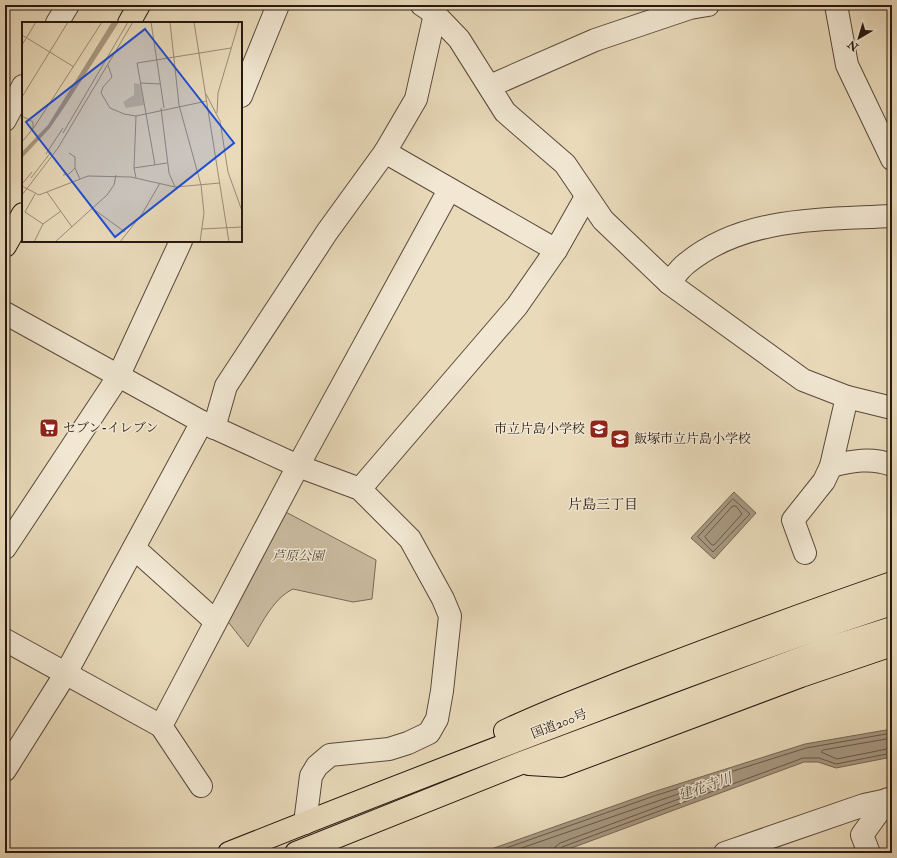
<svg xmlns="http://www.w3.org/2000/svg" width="897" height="858" viewBox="0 0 897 858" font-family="'IM FELL Double Pica','Noto Serif JP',serif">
  <rect width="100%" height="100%" fill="#e9daba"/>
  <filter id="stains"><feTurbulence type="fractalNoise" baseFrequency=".005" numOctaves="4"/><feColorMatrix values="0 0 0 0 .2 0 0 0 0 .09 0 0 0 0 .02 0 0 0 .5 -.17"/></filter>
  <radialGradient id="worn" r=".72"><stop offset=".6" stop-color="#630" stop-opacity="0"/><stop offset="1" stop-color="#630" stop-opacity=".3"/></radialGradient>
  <path fill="#c8b99d" stroke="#786857" d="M 282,510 L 376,560 L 372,599 L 353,602 L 293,589 C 272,599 260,627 248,647 L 225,618 Z"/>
  <g fill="#a79881" stroke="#746554">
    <path d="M 734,492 L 756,513 L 714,559 L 691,538 Z"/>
    <path d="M 892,729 L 892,757 L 836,768 L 818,762 L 804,762 L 558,853 L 480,853 L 653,792 L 805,744 Z"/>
  </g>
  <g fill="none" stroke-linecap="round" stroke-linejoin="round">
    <g stroke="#675849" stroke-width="1">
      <path d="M 733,499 L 750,514 L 713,552 L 698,537 Z"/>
      <path d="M 733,506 L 736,506 L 742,514 L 714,545 L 712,545 L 705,537 Z"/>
      <path d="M 892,738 L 823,750 L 821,752 L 837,759 L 892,748"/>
      <path d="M 492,853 L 654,796 L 806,748 L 892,733"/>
      <path d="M 507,853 L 713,782 L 716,784 L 714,786 L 560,843 L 555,847 L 554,853"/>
      <path d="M 559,853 L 562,847 L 803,758 L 819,758 L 836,764 L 892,753"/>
    </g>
    <g stroke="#58483b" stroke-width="24">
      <g id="minor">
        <path d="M 422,5 L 435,14 L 459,39 L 505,112 L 565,164 L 603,220 L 669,283 L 803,380 L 847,397 L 892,408"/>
        <path d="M 836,5 L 847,65 L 892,159"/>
        <path d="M 57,23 L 68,5"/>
        <path d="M 490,86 L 595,40 L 690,8 L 708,5"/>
        <path d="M 241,96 L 278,5"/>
        <path d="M 5,120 L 23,86"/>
        <path d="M 385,152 L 556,250 L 586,197"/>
        <path d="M 669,283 C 674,277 680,268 687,263 C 745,216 822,220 892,216"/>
        <path d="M 5,313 L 202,422 L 298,466 L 360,489 L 410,539 L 443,599 L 450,616 L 442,691 L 437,719 L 429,733 L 408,743 L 389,749 L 330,755 L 317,766 L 311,776 L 305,823"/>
        <path d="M 214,428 L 226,386 L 327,232 L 385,152 L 416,99 L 435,14"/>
        <path d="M 831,466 C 852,461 871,457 892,465"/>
        <path d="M 360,489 L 517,306 L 556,250"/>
        <path d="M 5,548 L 118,377 L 181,241"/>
        <path d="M 134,548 L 215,621"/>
        <path d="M 805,553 L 793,520 L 824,481 L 831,466 L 847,397"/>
        <path d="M 5,640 L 161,726 L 298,466 L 449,190"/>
        <path d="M 161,726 L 201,786"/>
        <path d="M 5,770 L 66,673 L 202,422"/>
        <path d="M 725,853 L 864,805 L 892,799"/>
        <path d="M 869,853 L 862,835 L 888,799"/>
      </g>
    </g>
    <g stroke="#271811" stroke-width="24">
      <g id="highway">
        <path d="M 129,23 L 139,5"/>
        <path d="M 5,246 L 23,214"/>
        <path d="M 505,731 C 547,711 590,695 633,678 C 719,645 805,613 892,583"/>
        <path d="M 529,764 L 561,766 L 801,676 L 892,645"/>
        <path d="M 229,853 C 347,806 465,760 584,715 C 686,676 788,638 892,604"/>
        <path d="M 296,853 L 521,763 L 825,649 L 892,628"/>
      </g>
    </g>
    <use href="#minor" stroke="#f1e7d2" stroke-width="22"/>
    <use href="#highway" stroke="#e9daba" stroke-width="22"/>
  </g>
  <defs>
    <g id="supermarket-square" transform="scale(1)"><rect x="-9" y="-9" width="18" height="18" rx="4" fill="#8f2418" stroke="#f1e7d2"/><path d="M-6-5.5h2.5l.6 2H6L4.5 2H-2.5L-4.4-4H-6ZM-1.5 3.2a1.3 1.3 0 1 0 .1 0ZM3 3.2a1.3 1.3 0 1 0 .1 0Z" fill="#fff"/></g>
    <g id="school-square" transform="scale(1)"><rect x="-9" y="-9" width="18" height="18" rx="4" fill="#8f2418" stroke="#f1e7d2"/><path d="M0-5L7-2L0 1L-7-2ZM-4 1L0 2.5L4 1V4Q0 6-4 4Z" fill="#fff"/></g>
  </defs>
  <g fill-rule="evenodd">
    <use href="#supermarket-square" x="49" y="428"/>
    <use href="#school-square" x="599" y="429"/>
    <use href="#school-square" x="620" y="439"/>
  </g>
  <g text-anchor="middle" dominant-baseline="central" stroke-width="3" stroke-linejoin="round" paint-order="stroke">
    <g font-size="13" fill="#271811" stroke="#f1e7d2" text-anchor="start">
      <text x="63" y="428">セブン-イレブン</text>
      <text x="585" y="429" text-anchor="end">市立片島小学校</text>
      <text x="634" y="439">飯塚市立片島小学校</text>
    </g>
    <g font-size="13" font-style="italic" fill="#57483b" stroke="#f1e7d2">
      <text x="298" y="556">芦原公園</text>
    </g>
    <g font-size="13" fill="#271811" stroke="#f1e7d2">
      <text transform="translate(559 724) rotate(-21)">国道200号</text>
    </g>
    <g font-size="14" fill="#271811" stroke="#f1e7d2">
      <text x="603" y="504">片島三丁目</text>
    </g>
    <g font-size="14" font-style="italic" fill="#5a4b3e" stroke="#f1e7d2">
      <text transform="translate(705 787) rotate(-20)">建花寺川</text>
    </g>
  </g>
  <g transform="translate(22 22)">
    <rect width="220" height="220" fill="#e9daba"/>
    <path d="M 112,61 L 118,62 L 122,83 L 104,86 L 101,80 L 112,73 Z" fill="#c8b99d"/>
    <path d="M 90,0 L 97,0 L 43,84 L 28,106 L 0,136 L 0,130 L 26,103 Z" fill="#a79881"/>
    <path fill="none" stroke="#9b8c76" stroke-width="1" d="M 129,0 L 142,86M 148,0 L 157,83 L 179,163 L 182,191 L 178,220M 172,0 L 207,220M 0,13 L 52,45M 0,23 L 14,0M 86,43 L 90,55 L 81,65 L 79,71 L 88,86 L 102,92 L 114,94 L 185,79M 119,61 L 138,62M 184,72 L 198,99 L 206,150 L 220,189M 0,75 L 46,0M 139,86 L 147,151 L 153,165M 195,91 L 196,71 L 217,0M 0,94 L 11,100 L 11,107M 41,111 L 106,0M 0,120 L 13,104 L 80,0M 47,131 L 53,135 L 53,146 L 58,157M 24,132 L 41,106M 133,143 L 115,41 L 209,26M 112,146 L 114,94M 41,153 L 47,152 L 53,146M 9,156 L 29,130M 114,156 L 112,146 L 145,141M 0,162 L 10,150M 0,164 L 17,173 L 66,154 L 109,155 L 153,165 L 198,161M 25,170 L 50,205M 0,173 L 36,126 L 111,0M 70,186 L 103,210M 21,202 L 39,189M 180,207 L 220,205M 12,220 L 21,202 L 3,190 L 13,172M 33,220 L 85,173 L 92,163 L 94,153M 98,220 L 120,192 L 138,161"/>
    <path fill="#1d4ed8" fill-opacity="0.15" stroke="#1d4ed8" stroke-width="2" d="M 123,7 L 212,121 L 93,215 L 4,100 Z"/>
    <rect width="220" height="220" fill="none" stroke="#271811" stroke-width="2"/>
  </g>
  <rect width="897" height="858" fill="none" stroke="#e9daba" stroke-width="20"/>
  <rect x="6" y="6" width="885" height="846" fill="none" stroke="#271811" stroke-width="2"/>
  <rect x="10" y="10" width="877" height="838" fill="none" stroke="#271811"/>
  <g transform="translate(859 38) rotate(218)" stroke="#f1e7d2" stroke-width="3" paint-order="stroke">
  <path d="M0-3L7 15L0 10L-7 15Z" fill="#271811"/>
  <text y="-6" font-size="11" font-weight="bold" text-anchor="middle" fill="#271811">N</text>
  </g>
  <rect width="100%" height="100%" filter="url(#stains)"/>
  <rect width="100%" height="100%" fill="url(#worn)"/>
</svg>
